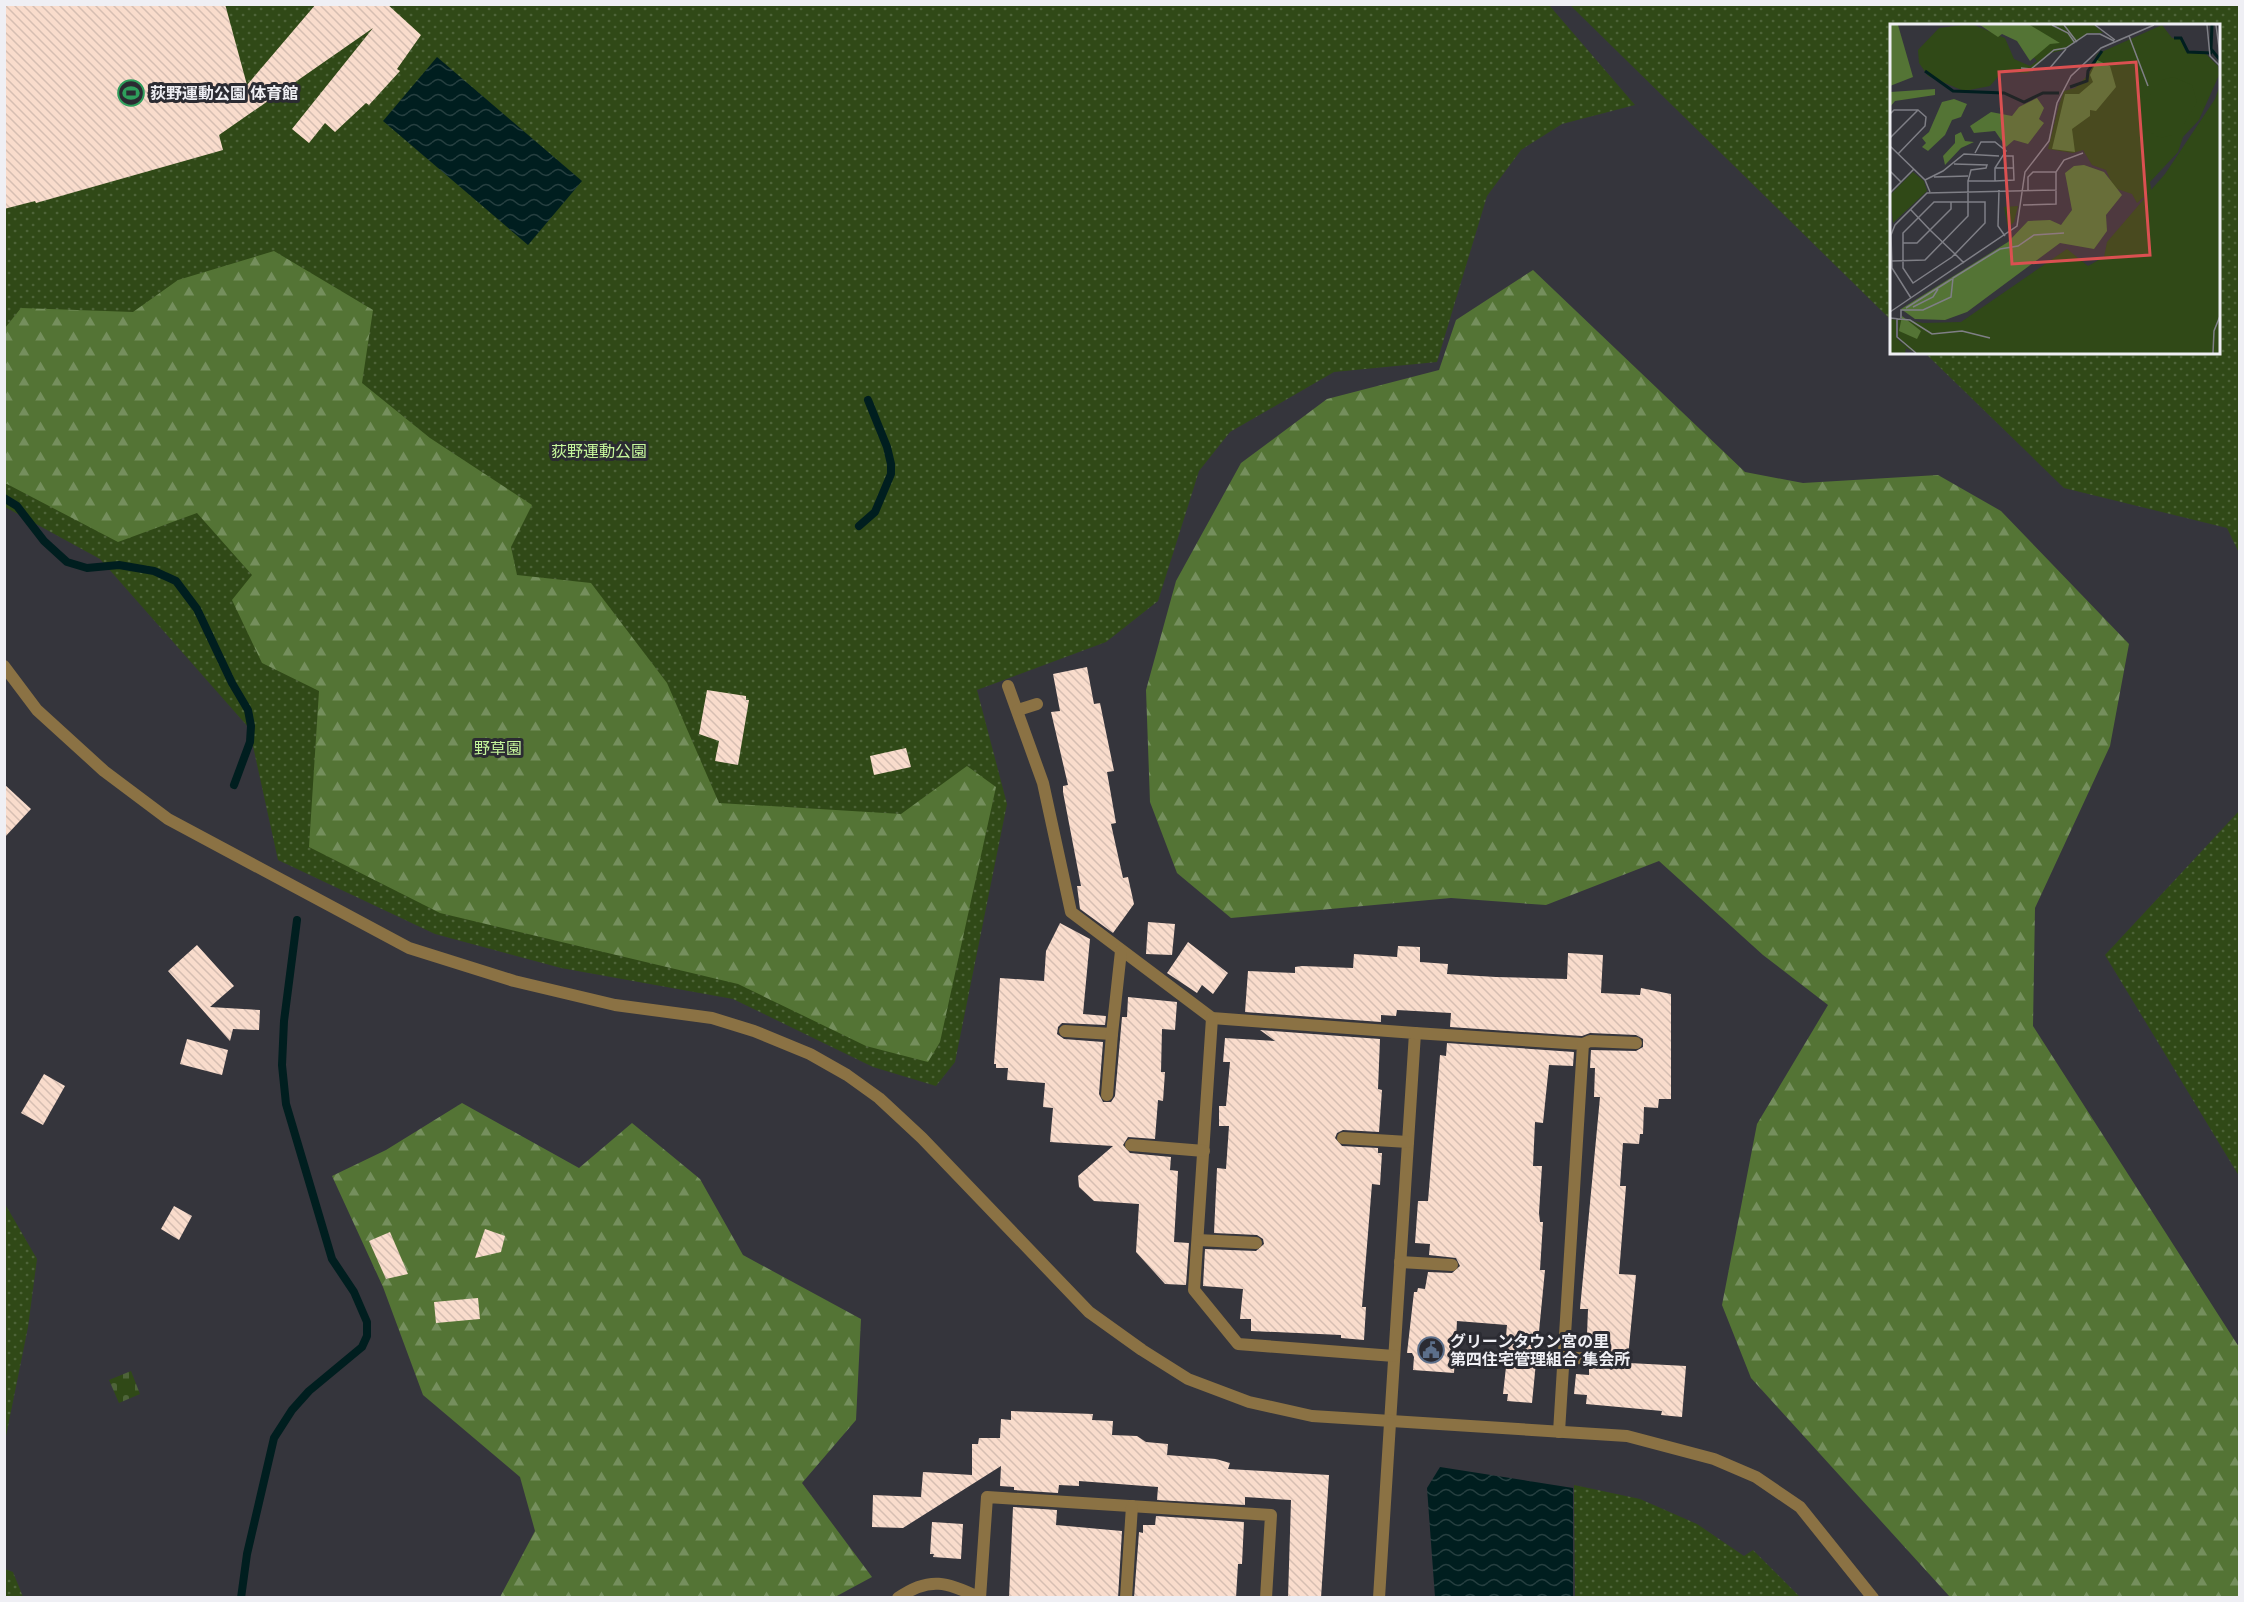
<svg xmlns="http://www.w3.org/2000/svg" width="2244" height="1602" viewBox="0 0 2244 1602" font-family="'Open Sans','Noto Sans JP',sans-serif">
  <defs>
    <pattern id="grass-dots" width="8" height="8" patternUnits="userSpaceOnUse" patternTransform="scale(1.5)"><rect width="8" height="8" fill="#304917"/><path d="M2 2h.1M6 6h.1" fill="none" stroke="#4e6439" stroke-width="1.8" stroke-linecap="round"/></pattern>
    <pattern id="forest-firs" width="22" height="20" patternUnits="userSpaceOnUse" patternTransform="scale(1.5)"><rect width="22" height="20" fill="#547435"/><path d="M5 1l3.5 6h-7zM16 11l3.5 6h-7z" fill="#758f5d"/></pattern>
    <pattern id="cemetery-stones" width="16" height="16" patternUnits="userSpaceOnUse" patternTransform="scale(1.5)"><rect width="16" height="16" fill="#304917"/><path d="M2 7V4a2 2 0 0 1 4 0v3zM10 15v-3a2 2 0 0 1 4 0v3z" fill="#4e6439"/></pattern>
    <pattern id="water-waves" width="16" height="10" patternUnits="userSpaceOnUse" patternTransform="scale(1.5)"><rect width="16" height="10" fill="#001e1f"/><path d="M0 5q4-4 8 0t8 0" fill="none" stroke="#263f40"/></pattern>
    <pattern id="building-back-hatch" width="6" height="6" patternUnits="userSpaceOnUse" patternTransform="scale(1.5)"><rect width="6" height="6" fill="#f9dccc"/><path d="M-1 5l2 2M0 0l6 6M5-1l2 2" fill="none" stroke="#d6beb2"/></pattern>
  </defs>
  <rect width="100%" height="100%" fill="#35353c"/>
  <g fill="url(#grass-dots)">
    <path d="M 5,5 L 1549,5 L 1635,105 L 1562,124 L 1521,150 L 1487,196 L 1437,362 L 1334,372 L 1230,432 L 1199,471 L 1158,601 L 1106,642 L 977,690 L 1007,804 L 955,1062 L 936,1086 L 873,1067 L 733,999 L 561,968 L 435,934 L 278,860 L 249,728 L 100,559 L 5,507 Z"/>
    <path d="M 1570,5 L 2239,5 L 2239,553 L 2227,528 L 2064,488 L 1925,353 L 2218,352 L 2218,26 L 1892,26 L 1891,320 Z"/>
    <path d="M 2239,811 L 2239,1176 L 2105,955 Z"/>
    <path d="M 5,1204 L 37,1259 L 28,1327 L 5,1441 Z"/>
    <path d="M 1574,1485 L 1640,1499 L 1697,1524 L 1744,1556 L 1753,1550 L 1800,1597 L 1575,1597 Z"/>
    <path d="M 5,1569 L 13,1572 L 23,1597 L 5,1597 Z"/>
  </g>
  <g fill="url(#forest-firs)">
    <path d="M 274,251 L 373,310 L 362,383 L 430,438 L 532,505 L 511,547 L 517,575 L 591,583 L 667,683 L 719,803 L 901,814 L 967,766 L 996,787 L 940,1042 L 928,1062 L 866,1046 L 738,984 L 440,913 L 309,847 L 319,691 L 262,663 L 232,600 L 252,575 L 197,513 L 118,542 L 5,483 L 5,328 L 21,308 L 133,312 L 178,280 Z"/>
    <path d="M 1533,270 L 1745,472 L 1803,483 L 1938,475 L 2001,511 L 2129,644 L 2110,746 L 2035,908 L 2033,1026 L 2239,1347 L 2239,1597 L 1950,1597 L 1751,1378 L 1722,1305 L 1757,1124 L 1828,1005 L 1763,955 L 1659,861 L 1546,905 L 1451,898 L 1231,918 L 1177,873 L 1150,802 L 1146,690 L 1176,581 L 1241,463 L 1327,399 L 1439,370 L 1456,320 Z"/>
    <path d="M 462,1103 L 579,1168 L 632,1123 L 700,1179 L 743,1255 L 861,1319 L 856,1420 L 802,1483 L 872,1577 L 835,1597 L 500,1597 L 535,1531 L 520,1477 L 423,1395 L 383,1287 L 332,1176 L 386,1150 Z"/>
  </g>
  <path fill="url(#cemetery-stones)" d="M 131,1371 L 140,1394 L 119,1403 L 109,1380 Z"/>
  <g fill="url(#water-waves)">
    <path d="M 437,57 L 582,181 L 528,245 L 383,121 Z"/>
    <path d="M 1440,1467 L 1573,1488 L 1573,1597 L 1435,1597 L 1427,1488 Z"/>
  </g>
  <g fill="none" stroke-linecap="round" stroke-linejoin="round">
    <g stroke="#001e1f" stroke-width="8">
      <path d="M 4,498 L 17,506 L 44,541 L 67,562 L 87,568 L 119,565 L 154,571 L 176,581 L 197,609 L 232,683 L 248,710 L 251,726 L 250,742 L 234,785"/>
      <path d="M 859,526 L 875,512 L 891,474 L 891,464 L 887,447 L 868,400"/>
      <path d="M 241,1598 L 247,1554 L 274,1438 L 292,1410 L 309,1391 L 362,1347 L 367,1336 L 367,1322 L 354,1292 L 332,1259 L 286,1104 L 282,1065 L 284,1021 L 297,920"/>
    </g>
  </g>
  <g fill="url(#building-back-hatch)">
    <path d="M 4,4 L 225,4 L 247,85 L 316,4 L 387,4 L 421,35 L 397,69 L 400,71 L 369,105 L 366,103 L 335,132 L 325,123 L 309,143 L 292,129 L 373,28 L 219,135 L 223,150 L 36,203 L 35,201 L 4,209 Z"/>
    <path d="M 1087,667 L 1094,704 L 1100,703 L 1114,771 L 1107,772 L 1116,823 L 1111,824 L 1123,878 L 1128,877 L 1134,904 L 1113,933 L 1080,909 L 1077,886 L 1081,886 L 1063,792 L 1063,786 L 1068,785 L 1051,712 L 1060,711 L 1053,674 Z"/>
    <path d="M 707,690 L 746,696 L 746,700 L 749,700 L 738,765 L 715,761 L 719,741 L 699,734 Z"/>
    <path d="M 906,748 L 911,767 L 874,775 L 870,756 Z"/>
    <path d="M 4,784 L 31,809 L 4,838 Z"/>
    <path d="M 1148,922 L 1175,924 L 1172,955 L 1146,954 Z"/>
    <path d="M 1060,923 L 1090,939 L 1083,1014 L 1106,1016 L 1105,1025 L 1062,1023 L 1058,1027 L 1057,1034 L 1064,1039 L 1103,1042 L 1099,1094 L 1103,1102 L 1111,1102 L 1115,1096 L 1122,1017 L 1127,1017 L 1128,997 L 1177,1002 L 1175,1030 L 1162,1029 L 1161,1072 L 1165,1072 L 1163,1101 L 1158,1100 L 1155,1139 L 1128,1137 L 1123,1145 L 1130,1153 L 1171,1157 L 1170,1170 L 1178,1171 L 1174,1242 L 1189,1243 L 1186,1285 L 1165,1284 L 1136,1252 L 1139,1204 L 1094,1201 L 1079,1187 L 1078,1176 L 1113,1146 L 1050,1142 L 1053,1108 L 1043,1107 L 1045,1083 L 1007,1080 L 1008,1068 L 996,1068 L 996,1064 L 994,1064 L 1000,978 L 1044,981 L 1046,951 Z"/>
    <path d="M 1188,942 L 1228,973 L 1213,994 L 1202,985 L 1197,993 L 1167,973 Z"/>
    <path d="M 197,945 L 234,986 L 210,1007 L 260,1010 L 259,1030 L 233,1029 L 230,1041 L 168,971 Z"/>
    <path d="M 1398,946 L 1420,947 L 1420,962 L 1448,964 L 1447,974 L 1496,977 L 1567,979 L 1568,953 L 1603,955 L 1601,993 L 1640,995 L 1641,988 L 1671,994 L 1671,1099 L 1659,1099 L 1658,1108 L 1644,1107 L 1643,1134 L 1640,1134 L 1639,1144 L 1623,1143 L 1620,1186 L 1626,1186 L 1619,1274 L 1636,1275 L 1628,1357 L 1622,1353 L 1590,1351 L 1590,1335 L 1587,1335 L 1588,1309 L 1580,1309 L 1600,1097 L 1594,1097 L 1595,1068 L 1590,1068 L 1591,1050 L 1636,1051 L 1643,1047 L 1643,1039 L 1636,1035 L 1590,1033 L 1582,1036 L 1450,1027 L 1451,1013 L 1397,1010 L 1396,1016 L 1381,1015 L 1381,1022 L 1245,1012 L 1248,971 L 1295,973 L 1295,967 L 1302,966 L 1353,968 L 1354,954 L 1397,957 Z"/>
    <path d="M 1260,1030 L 1380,1039 L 1378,1089 L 1382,1090 L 1379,1132 L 1343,1130 L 1337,1133 L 1335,1138 L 1342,1146 L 1378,1148 L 1378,1153 L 1382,1153 L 1380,1185 L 1372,1184 L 1362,1307 L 1366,1307 L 1364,1340 L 1341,1338 L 1341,1335 L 1251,1331 L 1251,1319 L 1240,1319 L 1243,1289 L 1203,1286 L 1205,1249 L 1256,1251 L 1264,1244 L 1263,1239 L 1257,1235 L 1214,1233 L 1217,1168 L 1226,1169 L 1229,1126 L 1219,1126 L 1219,1106 L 1226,1106 L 1230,1062 L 1223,1062 L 1225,1038 L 1275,1041 Z"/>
    <path d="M 187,1039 L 228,1050 L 222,1075 L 180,1064 Z"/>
    <path d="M 1447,1043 L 1574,1052 L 1573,1066 L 1549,1065 L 1543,1123 L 1535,1122 L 1533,1166 L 1542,1166 L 1539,1213 L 1540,1222 L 1543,1222 L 1540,1270 L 1545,1270 L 1532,1403 L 1507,1401 L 1508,1394 L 1503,1394 L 1508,1349 L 1505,1348 L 1507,1325 L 1457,1321 L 1454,1373 L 1413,1370 L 1414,1357 L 1412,1353 L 1407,1353 L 1414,1292 L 1417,1292 L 1418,1288 L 1425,1289 L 1428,1272 L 1452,1273 L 1460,1266 L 1456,1258 L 1429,1255 L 1430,1244 L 1415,1243 L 1418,1201 L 1428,1201 L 1440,1055 L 1446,1056 Z"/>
    <path d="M 44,1074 L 65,1086 L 43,1125 L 21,1113 Z"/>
    <path d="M 174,1206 L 192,1216 L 179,1240 L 161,1229 Z"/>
    <path d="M 485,1229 L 505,1236 L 501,1252 L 475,1258 Z"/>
    <path d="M 390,1232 L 408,1274 L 386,1279 L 369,1241 Z"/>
    <path d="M 478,1298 L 480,1319 L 436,1323 L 434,1302 Z"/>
    <path d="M 1629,1363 L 1686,1366 L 1682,1417 L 1661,1415 L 1662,1411 L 1586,1404 L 1587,1395 L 1574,1394 L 1576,1374 L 1589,1375 L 1589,1367 L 1624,1369 Z"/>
    <path d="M 1011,1411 L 1093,1414 L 1092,1420 L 1113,1421 L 1112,1435 L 1137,1436 L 1146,1442 L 1168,1444 L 1167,1455 L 1216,1459 L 1230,1463 L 1228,1469 L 1329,1475 L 1321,1598 L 1288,1598 L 1291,1500 L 1245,1497 L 1245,1505 L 1157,1500 L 1158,1487 L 1079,1481 L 1079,1486 L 1059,1485 L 1058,1493 L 1014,1490 L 1014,1487 L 1000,1486 L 1001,1466 L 903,1528 L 872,1527 L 873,1495 L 921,1497 L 923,1472 L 972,1475 L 972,1444 L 978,1444 L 979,1438 L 1000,1438 L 1001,1419 L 1011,1420 Z"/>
    <path d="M 1013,1507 L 1057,1510 L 1056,1525 L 1122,1531 L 1118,1598 L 1009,1598 Z"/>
    <path d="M 1156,1516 L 1244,1522 L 1242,1564 L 1238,1564 L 1236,1598 L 1134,1598 L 1139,1532 L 1143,1533 L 1143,1525 L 1155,1525 Z"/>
    <path d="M 932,1522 L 963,1524 L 961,1559 L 933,1557 L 934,1554 L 930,1554 Z"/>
  </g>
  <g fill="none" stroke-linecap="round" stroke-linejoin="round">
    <g stroke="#8b7244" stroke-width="12">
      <path d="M 1008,686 L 1043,783 L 1071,912 L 1212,1018 L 1415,1033 L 1390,1423"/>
      <path d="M 1018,710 L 1037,704"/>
      <path d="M 1212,1018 L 1194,1290 L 1238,1344 L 1394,1356"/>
      <path d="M 1065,1031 L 1112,1034 L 1121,951"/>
      <path d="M 1415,1033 L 1583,1044 L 1559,1432"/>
      <path d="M 1583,1044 L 1590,1041 L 1636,1043"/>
      <path d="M 1107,1095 L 1112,1034"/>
      <path d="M 1343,1138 L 1408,1142"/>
      <path d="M 1131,1145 L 1204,1151"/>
      <path d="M 1198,1240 L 1256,1243"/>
      <path d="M 1400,1262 L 1452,1265"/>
      <path d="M 1563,1357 L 1621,1361"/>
      <path d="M 898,1598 C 929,1576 948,1582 980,1598 L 987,1497 L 1271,1515 L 1266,1598"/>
      <path d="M 1126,1598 L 1132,1506"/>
    </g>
    <g stroke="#8b7244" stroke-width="12">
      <path d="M 4,666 L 37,710 L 104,771 L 168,819 L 409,948 L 514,981 L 615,1005 L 712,1018 L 754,1031 L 810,1054 L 847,1075 L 879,1098 L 922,1138 L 1089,1312 L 1142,1350 L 1188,1379 L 1249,1402 L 1312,1416 L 1627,1436 L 1714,1459 L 1756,1477 L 1800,1507 L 1873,1598"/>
      <path d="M 1379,1598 L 1390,1423"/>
    </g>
  </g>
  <defs>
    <g id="stadium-ring" transform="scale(1.35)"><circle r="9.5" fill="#2b2b32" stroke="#2e9e5b" stroke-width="1.5"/><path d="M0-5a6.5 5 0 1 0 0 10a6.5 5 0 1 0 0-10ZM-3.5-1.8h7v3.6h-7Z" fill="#2e9e5b"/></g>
    <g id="civic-ring" transform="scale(1.35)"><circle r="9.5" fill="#2b2b32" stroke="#5c6f8a" stroke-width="1.5"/><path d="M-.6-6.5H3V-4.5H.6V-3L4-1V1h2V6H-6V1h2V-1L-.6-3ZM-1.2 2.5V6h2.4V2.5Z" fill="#5c6f8a"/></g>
  </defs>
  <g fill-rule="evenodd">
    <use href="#stadium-ring" x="131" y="93"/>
    <use href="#civic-ring" x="1431" y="1350"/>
  </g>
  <g text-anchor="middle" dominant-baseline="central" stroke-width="6" stroke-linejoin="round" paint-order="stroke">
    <g font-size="16" font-weight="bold" fill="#efeff4" stroke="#2b2b32" text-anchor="start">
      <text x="150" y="93">荻野運動公園 体育館</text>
      <text x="1450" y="1341">グリーンタウン宮の里<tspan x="1450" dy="18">第四住宅管理組合 集会所</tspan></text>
    </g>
    <g font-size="16" fill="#c6f79c" stroke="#2b2b32">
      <text x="599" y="451">荻野運動公園</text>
      <text x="498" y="748">野草園</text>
    </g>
  </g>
  <g transform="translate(1890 24)">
    <rect width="330" height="330" fill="#35353c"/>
    <path d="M 73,1 L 84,1 L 115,14 L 124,35 L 140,42 L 147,37 L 123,10 L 107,1 L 204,1 L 213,9 L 199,9 L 173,26 L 161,29 L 138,49 L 112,48 L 100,62 L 74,67 L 38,52 L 29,39 L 28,26 L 49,4 ZM 272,1 L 282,14 L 291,15 L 296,28 L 313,27 L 328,42 L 329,51 L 309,96 L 293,113 L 288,128 L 260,158 L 261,166 L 275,150 L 325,75 L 330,61 L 330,329 L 26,329 L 16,324 L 8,313 L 8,294 L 33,299 L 71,298 L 177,225 L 198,242 L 214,233 L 217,218 L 260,168 L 247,179 L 242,170 L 224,164 L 216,146 L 202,141 L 193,126 L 183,129 L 158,125 L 169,81 L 174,67 L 185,64 L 199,50 L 207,30 ZM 23,148 L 34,157 L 37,167 L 3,199 L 0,171 ZM 128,182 L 124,198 L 118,204 L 114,183 Z" fill="#304917"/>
    <path d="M 0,1 L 8,1 L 23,53 L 0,62 ZM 90,1 L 140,1 L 170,19 L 160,20 L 140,37 L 127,17 L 112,10 L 108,13 ZM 207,36 L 220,42 L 226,63 L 206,87 L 200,86 L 200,92 L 182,105 L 185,128 L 162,125 L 175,70 L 189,70 L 203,58 L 200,51 ZM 45,65 L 45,71 L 5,77 L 0,83 L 0,68 ZM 147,74 L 154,84 L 149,95 L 154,99 L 138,120 L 124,116 L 116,123 L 105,107 L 84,109 L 80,102 L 101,88 L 122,92 L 129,83 ZM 64,75 L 77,80 L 71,93 L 62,96 L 55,111 L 38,127 L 32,123 L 36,119 L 32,114 L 39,108 L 52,78 ZM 71,108 L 75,117 L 84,118 L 71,124 L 55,141 L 53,132 L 65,119 L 65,111 ZM 194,141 L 214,148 L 232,171 L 216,191 L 217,207 L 204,225 L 170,219 L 77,288 L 55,296 L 25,295 L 11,285 L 118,218 L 138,197 L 160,196 L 171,201 L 182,186 L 175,149 L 184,142 ZM 12,292 L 31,307 L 27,315 L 9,307 Z" fill="#547435"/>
    <path d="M 0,295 L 6,296 L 6,313 L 16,324 L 15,329 L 0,329 Z" fill="#304917"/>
    <path d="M 283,53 L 302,61 L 307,78 L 294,100 L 282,111 L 270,114 L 255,105 L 249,85 L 272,56 Z" fill="#304917"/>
    <path fill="none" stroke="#001e1f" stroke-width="3" d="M 322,1 L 321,25 L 330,36M 284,14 L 291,14 L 298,28 L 322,29M 35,47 L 63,67 L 114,69 L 134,78 L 153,69 L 169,69M 180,63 L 197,57 L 198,47 L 212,27"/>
    <path fill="none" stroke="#7f7f86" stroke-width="1.5" d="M 162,1 L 178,9 L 185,19M 174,1 L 187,18M 205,1 L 225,16M 317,1 L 320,32 L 330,42M 326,1 L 330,31M 239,12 L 258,62M 131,44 L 141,45 L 164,26 L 176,24 L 197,10 L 210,10 L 224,17M 159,45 L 176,25M 0,90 L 4,86 L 28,86M 0,114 L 28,86 L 36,93 L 35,102 L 8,130M 0,122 L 35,156 L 40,168M 64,140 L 97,141 L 96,144 L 81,146 L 78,157M 105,144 L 124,144M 0,147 L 11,158 L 0,169M 44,153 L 78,152M 35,156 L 53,147 L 74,130 L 109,132M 105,157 L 124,156 L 123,132 L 115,132M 11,158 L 24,145M 109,166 L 108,202 L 115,212M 138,166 L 138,153 L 143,148 L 166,148M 61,178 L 95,178 L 95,199 L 65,230 L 62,233 L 23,259 L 13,244 L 13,209 L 44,178 L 61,178 L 61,185 L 40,206 L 65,230 L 74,239M 133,181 L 166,180 L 166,166M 13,219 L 27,219 L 40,206 L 21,186M 2,237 L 35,236 L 78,192 L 78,157 L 105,157 L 105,144 L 116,127 L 105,118 L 91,118 L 85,129M 21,274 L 2,244 L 1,211 L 5,201 L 37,169 L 166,166 L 166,148 L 174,136 L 193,129M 23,283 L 43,273 L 48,265M 16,284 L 62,255M 0,288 L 127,202 L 135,148 L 159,117 L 167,79 L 181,52 L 211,24 L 264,1M 0,294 L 20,296 L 42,310 L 72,307 L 100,314M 7,294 L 7,313 L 26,329M 11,294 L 11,286 L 33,286 L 61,273 L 63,254 L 110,225 L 128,222 L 144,211 L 174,209M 323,329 L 324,307 L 330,292"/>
    <path fill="#db5051" fill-opacity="0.15" stroke="#db5051" stroke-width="3" d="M 246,38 L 260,231 L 122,240 L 109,48 Z"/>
    <rect width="330" height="330" fill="none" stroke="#efeff4" stroke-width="3"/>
  </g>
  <rect width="2244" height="1602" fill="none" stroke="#efeff4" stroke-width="12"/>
</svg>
